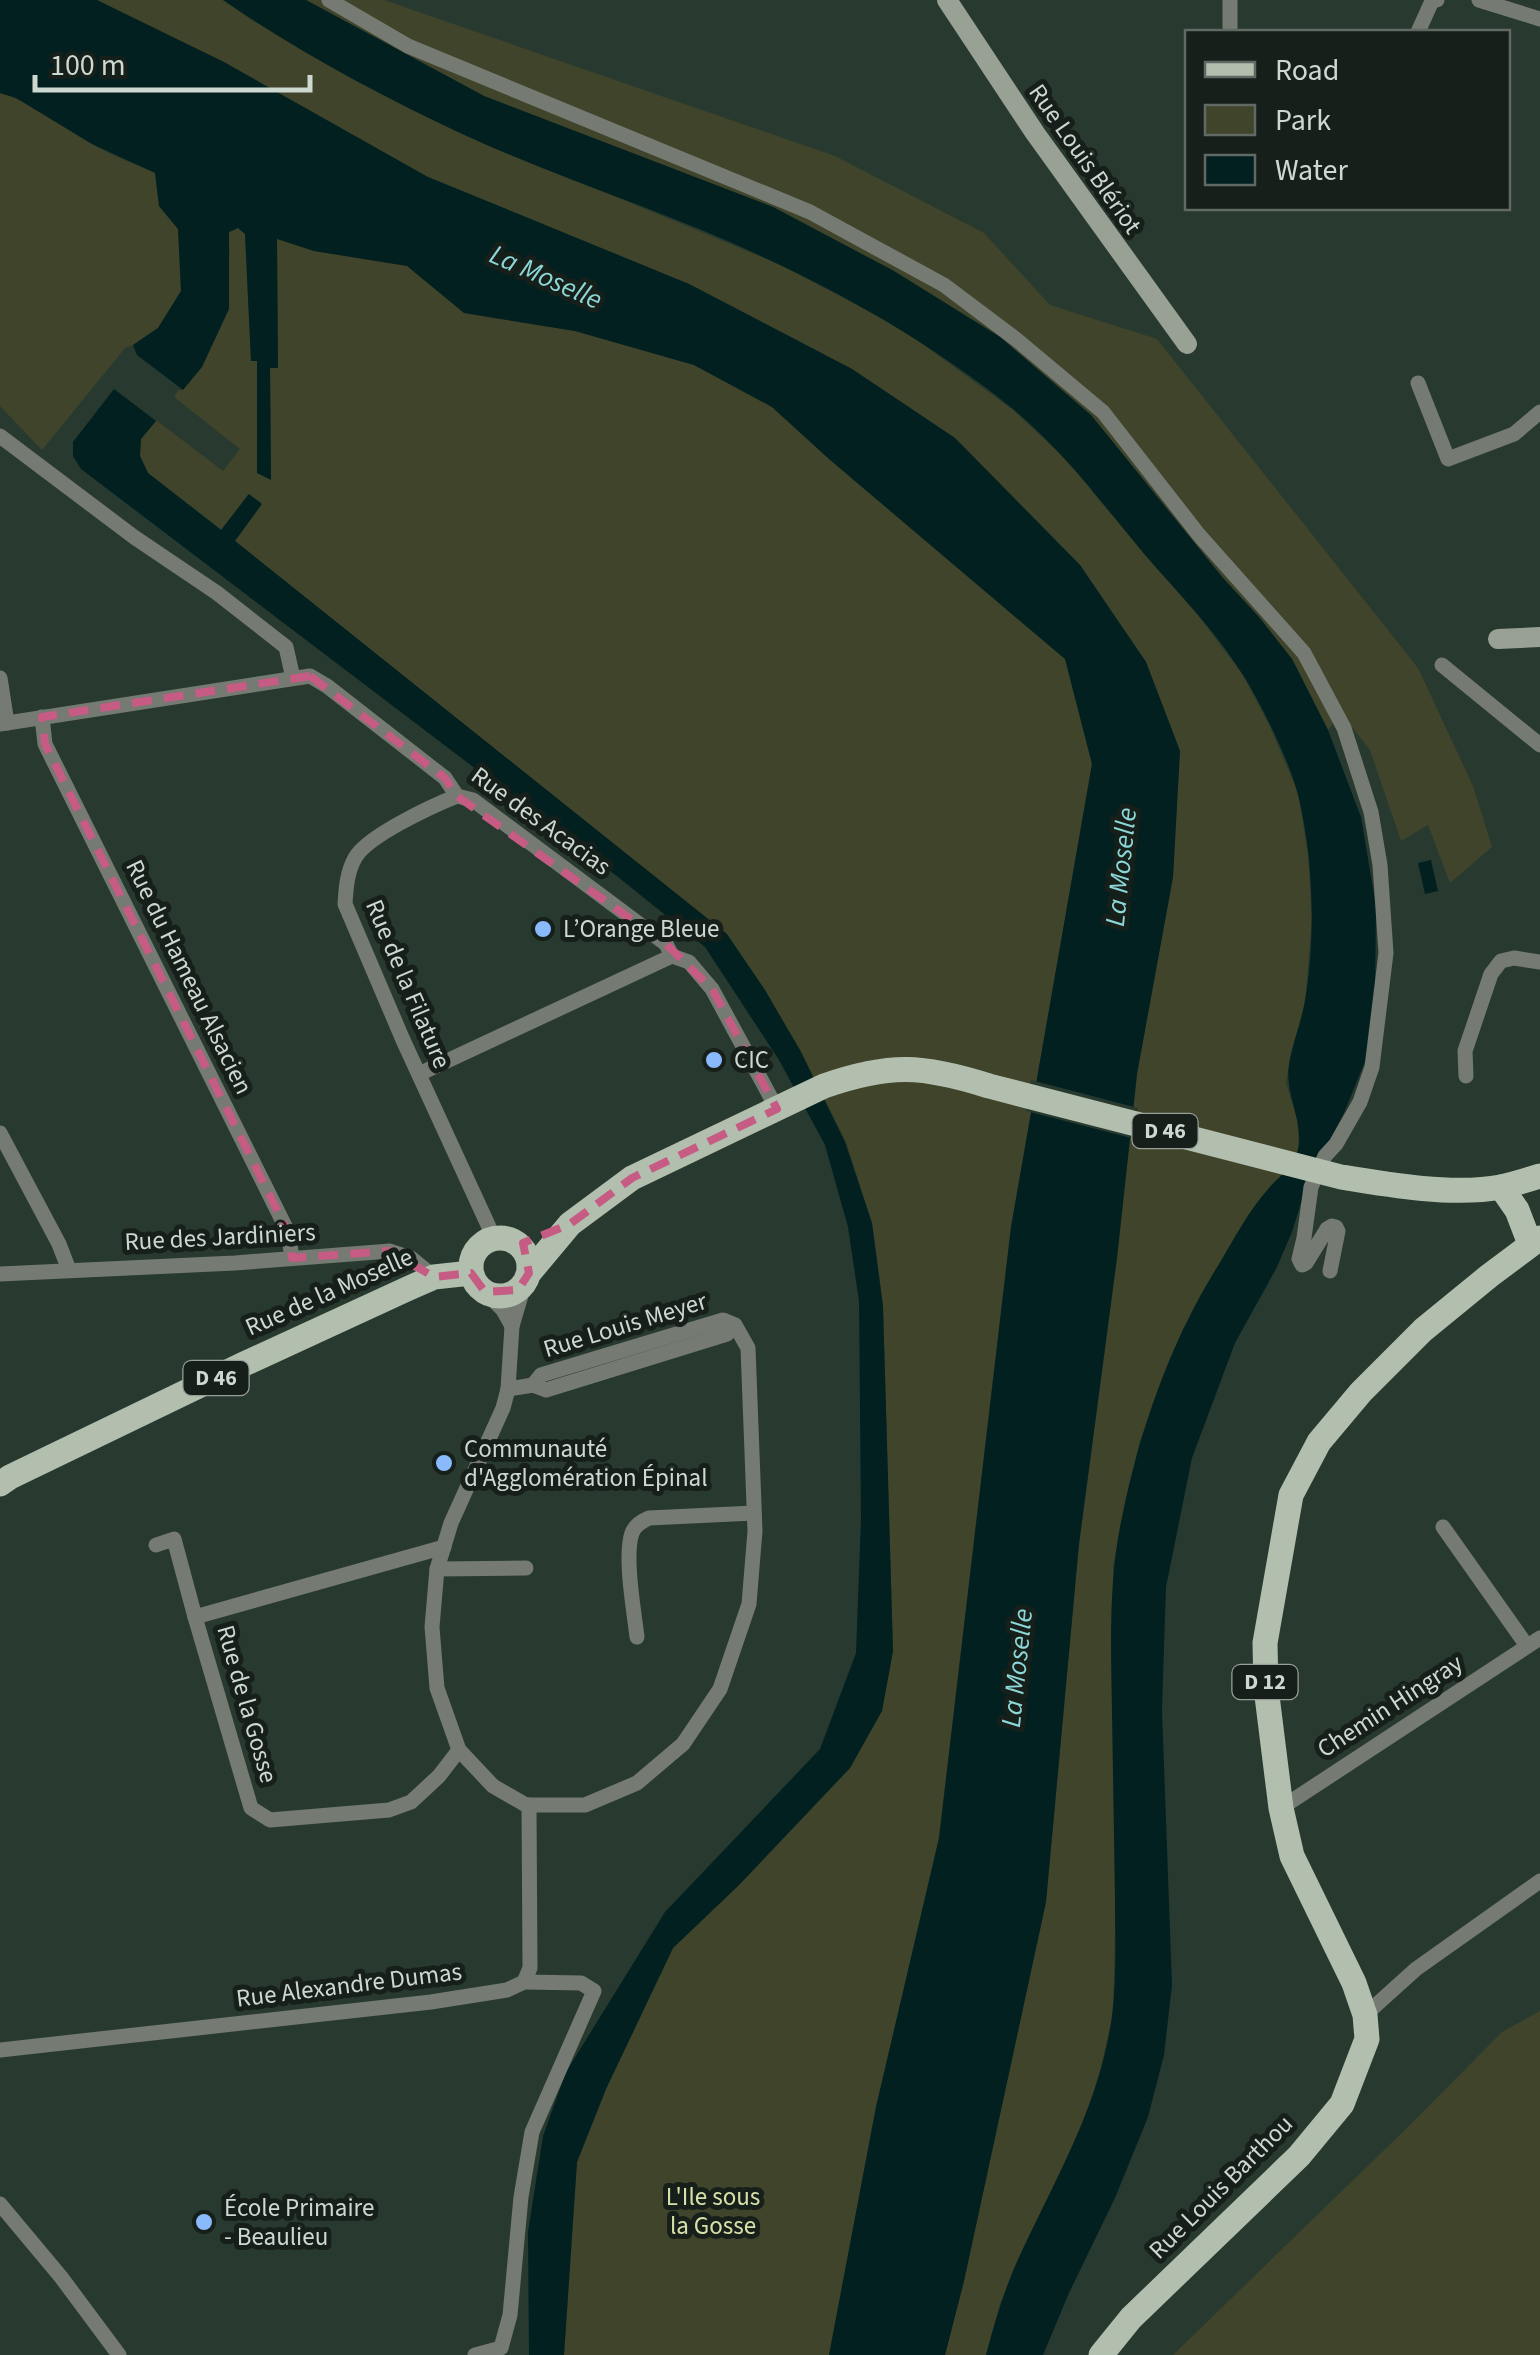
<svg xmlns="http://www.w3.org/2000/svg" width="1540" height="2355" viewBox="0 0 1540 2355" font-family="'Source Sans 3',sans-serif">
  <rect width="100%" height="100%" fill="#283a2f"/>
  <g fill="#40442b">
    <path d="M 97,0 L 223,0 L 252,20 L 463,134 L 781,265 L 902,329 L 1013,410 L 1075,468 L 1098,499 L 1193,609 L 1243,675 L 1269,725 L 1298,792 L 1308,855 L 1312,919 L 1305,1002 L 1290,1058 L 1286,1083 L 1297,1119 L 1299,1149 L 1183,1329 L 1139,1443 L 1113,1565 L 1115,1930 L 1113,2014 L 1101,2067 L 1086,2117 L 1020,2256 L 1000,2304 L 986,2355 L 945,2355 L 964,2281 L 1046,1902 L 1079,1544 L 1117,1258 L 1137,1074 L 1173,877 L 1180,751 L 1146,662 L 1080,565 L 955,438 L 852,369 L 689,284 L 428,177 Z"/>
    <path d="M 306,0 L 384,0 L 835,156 L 984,233 L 1050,305 L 1157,339 L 1418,668 L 1473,786 L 1492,847 L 1450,883 L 1428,825 L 1401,841 L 1370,750 L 1341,713 L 1328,730 L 1295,664 L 1259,617 L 1223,578 L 1091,415 L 1000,337 L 894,271 L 773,207 L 484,96 Z"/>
    <path d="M 0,93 C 33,102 60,126 90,143 C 111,155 132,164 155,172 L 159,206 L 178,229 L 181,291 L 158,328 L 133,345 L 125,348 L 42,450 L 0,406 Z"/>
    <path d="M 238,228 L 245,234 L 251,360 L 257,360 L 257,473 L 271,479 L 270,368 L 278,367 L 277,238 L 314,251 L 408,266 L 464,313 L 575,331 L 694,365 L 772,407 L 829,459 L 1065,659 L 1092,764 L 1011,1227 L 939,1838 L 876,2107 L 829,2355 L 564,2355 L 577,2162 L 606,2089 L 673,1948 L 739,1885 L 850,1768 L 882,1710 L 893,1651 L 883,1306 L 872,1223 L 846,1142 L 800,1050 L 726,934 L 234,540 L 261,503 L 248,494 L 222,530 L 148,473 L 140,456 L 141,439 L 156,420 L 223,471 L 240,449 L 174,397 L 179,390 L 183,390 L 230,253 L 228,242 L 229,232 Z"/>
    <path d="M 1540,2011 L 1540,2355 L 1173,2355 L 1411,2124 L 1502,2032 Z"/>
  </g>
  <g fill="#022020">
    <path d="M 0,0 L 97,0 L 224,62 L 428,177 L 689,284 L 852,369 L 955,438 L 1080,565 L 1146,662 L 1180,751 L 1173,877 L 1137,1074 L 1117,1258 L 1079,1544 L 1046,1902 L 964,2281 L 945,2355 L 829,2355 L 876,2107 L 939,1838 L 1011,1227 L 1092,764 L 1065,659 L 829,459 L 772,407 L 694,365 L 575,331 L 464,313 L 407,266 L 314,251 L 277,239 L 278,368 L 270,368 L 271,480 L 257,473 L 257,361 L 251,361 L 245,234 L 238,228 L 229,232 L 229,309 L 202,367 L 183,390 L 137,355 L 133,345 L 158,328 L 181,291 L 178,229 L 159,206 L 155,173 L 92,144 L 16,98 L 0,93 Z"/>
    <path d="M 223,0 L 306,0 L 484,96 L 773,207 L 894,271 L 1000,337 L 1091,415 L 1223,578 L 1259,617 L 1292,659 L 1328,730 L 1361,817 L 1376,906 L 1375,992 L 1366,1059 L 1344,1113 L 1307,1183 L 1292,1232 L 1276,1269 L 1235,1343 L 1192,1458 L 1166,1587 L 1162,1710 L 1172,1985 L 1164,2055 L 1148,2117 L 1115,2198 L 1069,2293 L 1043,2355 L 986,2355 C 995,2321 1005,2287 1020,2255 C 1057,2176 1100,2104 1112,2016 C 1117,1977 1115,1934 1115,1895 C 1114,1834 1113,1774 1112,1713 C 1111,1647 1108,1582 1122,1517 C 1140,1429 1171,1340 1219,1264 C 1234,1239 1249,1210 1269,1188 C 1279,1176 1292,1169 1297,1153 C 1306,1124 1284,1095 1289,1065 C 1292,1045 1300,1026 1304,1006 C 1316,943 1314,858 1298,795 C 1290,762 1260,701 1241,672 C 1214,629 1178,593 1145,555 C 1103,504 1064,452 1013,409 C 944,353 862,304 782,266 C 678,215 566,182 460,133 C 381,96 295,50 223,0 Z"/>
    <path d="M 114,389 L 156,421 L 141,439 L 140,456 L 148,473 L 221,530 L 249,494 L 262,504 L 235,541 L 727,934 L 765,990 L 800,1050 L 845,1142 L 872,1223 L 883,1306 L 893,1651 L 882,1711 L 850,1768 L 739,1885 L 673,1948 L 606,2089 L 577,2162 L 564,2355 L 529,2355 L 528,2232 L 543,2136 L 566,2072 L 665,1912 L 820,1749 L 856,1653 L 861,1519 L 859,1301 L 848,1227 L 825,1145 L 779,1060 L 705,947 L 618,877 L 81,469 L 73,456 L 73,442 Z"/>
    <path d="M 1431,860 L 1438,891 L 1425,894 L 1418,863 Z"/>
  </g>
  <path fill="#283a2f" d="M 1031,1080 L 1138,1108 L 1135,1139 L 1026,1111 Z"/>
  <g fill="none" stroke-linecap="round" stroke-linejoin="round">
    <g stroke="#757a72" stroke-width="15">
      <path d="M 329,0 L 408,46 L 810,212 L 944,285 L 1017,340 L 1103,412 L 1199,535 L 1304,653 L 1344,728 L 1371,812 L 1380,865 L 1386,953 L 1372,1067 L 1360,1102 L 1336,1144 L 1325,1156 L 1311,1187 L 1304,1238 L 1299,1259 L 1302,1265 L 1306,1263 L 1327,1229 L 1332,1226 L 1336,1227 L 1338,1231 L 1330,1271"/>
      <path d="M 1479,0 L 1540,19"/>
      <path d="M 1230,32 L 1230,0"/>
      <path d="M 1418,32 L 1432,1 L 1437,0"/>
      <path d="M 1418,383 L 1448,459 L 1514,434 L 1540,412"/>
      <path d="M 0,436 L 134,537 L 217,593 L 286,647 L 293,678"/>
      <path d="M 1442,665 L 1540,745"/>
      <path d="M 0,678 L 7,723"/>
      <path d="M 42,717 L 45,744 L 288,1232 L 292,1258"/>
      <path d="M 0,724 L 310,676 L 327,686 L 445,778 L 457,796 L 473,800 L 666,944 L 672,956 L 689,962 L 712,989 L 777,1109"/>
      <path d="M 457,796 C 432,806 367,836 355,858 C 347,872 346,888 345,904 L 403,1040 L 494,1238"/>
      <path d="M 419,1074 L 672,956"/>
      <path d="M 1466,1076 L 1465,1051 L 1491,974 L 1501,961 L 1514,958 L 1540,962"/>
      <path d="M 0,1133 L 59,1244 L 69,1270"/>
      <path d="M 0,1274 L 235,1263 L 390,1251 L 411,1258 L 434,1277"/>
      <path d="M 525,1282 L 512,1326 L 508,1389 L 503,1408 L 451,1523 L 437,1569 L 432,1627 L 437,1688 L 459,1750 L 493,1786 L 526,1805 L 585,1805 L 637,1783 L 683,1744 L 720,1689 L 749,1604 L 755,1531 L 748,1348 L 735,1325 L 723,1320 L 541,1375 L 533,1385"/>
      <path d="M 485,1292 L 503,1310 L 512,1326"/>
      <path d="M 508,1389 L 533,1385 L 546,1390 L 727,1334 L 735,1325"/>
      <path d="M 1443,1527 L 1527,1646"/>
      <path d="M 156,1545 L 174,1539 L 195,1617"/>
      <path d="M 444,1547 L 195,1617 L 251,1808 L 270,1820 L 389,1810 L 411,1802 L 439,1776 L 459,1750"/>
      <path d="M 437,1569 L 526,1568"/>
      <path d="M 637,1637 C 634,1611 624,1556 632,1533 C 635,1525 642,1521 649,1518 L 754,1513"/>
      <path d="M 1281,1808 L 1540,1638"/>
      <path d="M 1365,2015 L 1416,1969 L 1540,1881"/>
      <path d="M 0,2050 L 431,2002 L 507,1990 L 524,1982 L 530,1968 L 529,1805"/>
      <path d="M 0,2204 L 61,2277 L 119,2355"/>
      <path d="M 475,2355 L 501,2348 L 510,2315 L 521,2197 L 532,2132 L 594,1991 L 581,1983 L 524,1982"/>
    </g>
    <g stroke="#98a194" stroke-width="20">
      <path d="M 947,0 L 1035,133 L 1187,344"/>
      <path d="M 1498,639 L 1540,637"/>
    </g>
    <g stroke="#b3bfae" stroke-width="25">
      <path d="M 1501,1187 L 1517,1210 L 1527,1236"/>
      <circle cx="500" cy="1267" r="29"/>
      <path d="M 529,1273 L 570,1224 L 632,1178 L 824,1086 C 890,1063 923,1065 989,1086 L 1341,1177 C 1389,1185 1453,1196 1501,1187 C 1514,1184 1527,1180 1540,1176"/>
      <path d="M 0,1484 L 10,1477 L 244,1364 L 407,1289 L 434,1277 L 471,1273"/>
      <path d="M 1101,2355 L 1131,2318 L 1299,2156 L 1342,2104 L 1367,2039 L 1365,2015 L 1354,1983 L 1292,1856 L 1281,1808 L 1266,1688 L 1265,1643 L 1291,1495 L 1319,1442 L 1361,1392 L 1423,1330 L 1489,1276 L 1540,1238"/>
    </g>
  </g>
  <path fill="none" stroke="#c65b84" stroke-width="8" stroke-dasharray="20 12" stroke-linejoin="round" d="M 310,676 L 445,778 L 457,796 L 666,944 L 712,989 L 777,1109 L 632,1178 L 570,1224 L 523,1243 L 529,1273 L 518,1290 L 485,1292 L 471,1273 L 434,1277 L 390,1251 L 292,1258 L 288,1232 L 45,744 L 42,717 Z"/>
  <g fill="#89bafc" stroke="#171f1a" stroke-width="4">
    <circle cx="543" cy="929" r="10"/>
    <circle cx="714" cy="1060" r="10"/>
    <circle cx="444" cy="1463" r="10"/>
    <circle cx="204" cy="2222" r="10"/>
  </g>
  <g text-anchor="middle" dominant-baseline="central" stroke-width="10" stroke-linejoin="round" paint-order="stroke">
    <g fill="#171f1a" stroke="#96a099" stroke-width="2.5">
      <rect x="1132.5" y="1114" width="65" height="34" rx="8"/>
      <rect x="183.5" y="1361" width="65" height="34" rx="8"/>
      <rect x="1232.5" y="1665" width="65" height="34" rx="8"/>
    </g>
    <g font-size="22" font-weight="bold" fill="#cdd8d0">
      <text x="1165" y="1131">D 46</text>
      <text x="216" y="1378">D 46</text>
      <text x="1265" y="1682">D 12</text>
    </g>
    <g font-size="25" fill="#cdd8d0" stroke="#171f1a">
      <text transform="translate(1085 159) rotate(55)">Rue Louis Blériot</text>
      <text transform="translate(541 821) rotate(36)">Rue des Acacias</text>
      <text transform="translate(189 977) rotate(64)">Rue du Hameau Alsacien</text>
      <text transform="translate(408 984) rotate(67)">Rue de la Filature</text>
      <text transform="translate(220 1237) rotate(-3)">Rue des Jardiniers</text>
      <text transform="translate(329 1292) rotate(-24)">Rue de la Moselle</text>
      <text transform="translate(625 1325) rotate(-17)">Rue Louis Meyer</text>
      <text transform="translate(247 1704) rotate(74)">Rue de la Gosse</text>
      <text transform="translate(1390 1706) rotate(-33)">Chemin Hingray</text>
      <text transform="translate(349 1985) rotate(-7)">Rue Alexandre Dumas</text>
      <text transform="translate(1221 2187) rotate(-45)">Rue Louis Barthou</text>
    </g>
    <g font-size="25" fill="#cdd8d0" stroke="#171f1a" text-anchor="start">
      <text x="563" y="929">L’Orange Bleue</text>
      <text x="734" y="1060">CIC</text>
      <text x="464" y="1449">Communauté<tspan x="464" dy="29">d'Agglomération Épinal</tspan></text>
      <text x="224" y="2208">École Primaire<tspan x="224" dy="29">- Beaulieu</tspan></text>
    </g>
    <g font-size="25" fill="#d7e0a8" stroke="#171f1a">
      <text x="713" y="2197">L'Ile sous<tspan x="713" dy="29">la Gosse</tspan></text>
    </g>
    <g font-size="28" font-style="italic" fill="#8cd7d7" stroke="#171f1a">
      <text transform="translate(546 277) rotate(24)">La Moselle</text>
      <text transform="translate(1121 867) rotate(-84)">La Moselle</text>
      <text transform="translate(1017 1668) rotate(-84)">La Moselle</text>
    </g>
  </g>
  <rect x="1185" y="30" width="325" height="180" fill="#171f1a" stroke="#606963" stroke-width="2.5"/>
  <rect x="1205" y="62" width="50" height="15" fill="#b3bfae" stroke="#606963" stroke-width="2.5"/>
  <text x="1275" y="80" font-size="30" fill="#cdd8d0">Road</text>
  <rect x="1205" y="105" width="50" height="30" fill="#40442b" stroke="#606963" stroke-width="2.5"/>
  <text x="1275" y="130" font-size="30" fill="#cdd8d0">Park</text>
  <rect x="1205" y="155" width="50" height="30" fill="#022020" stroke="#606963" stroke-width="2.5"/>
  <text x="1275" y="180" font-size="30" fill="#cdd8d0">Water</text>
  <path d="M35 75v15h275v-15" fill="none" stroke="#cdd8d0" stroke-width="5"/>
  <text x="50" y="75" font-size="30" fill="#cdd8d0" stroke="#171f1a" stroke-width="8" paint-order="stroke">100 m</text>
</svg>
